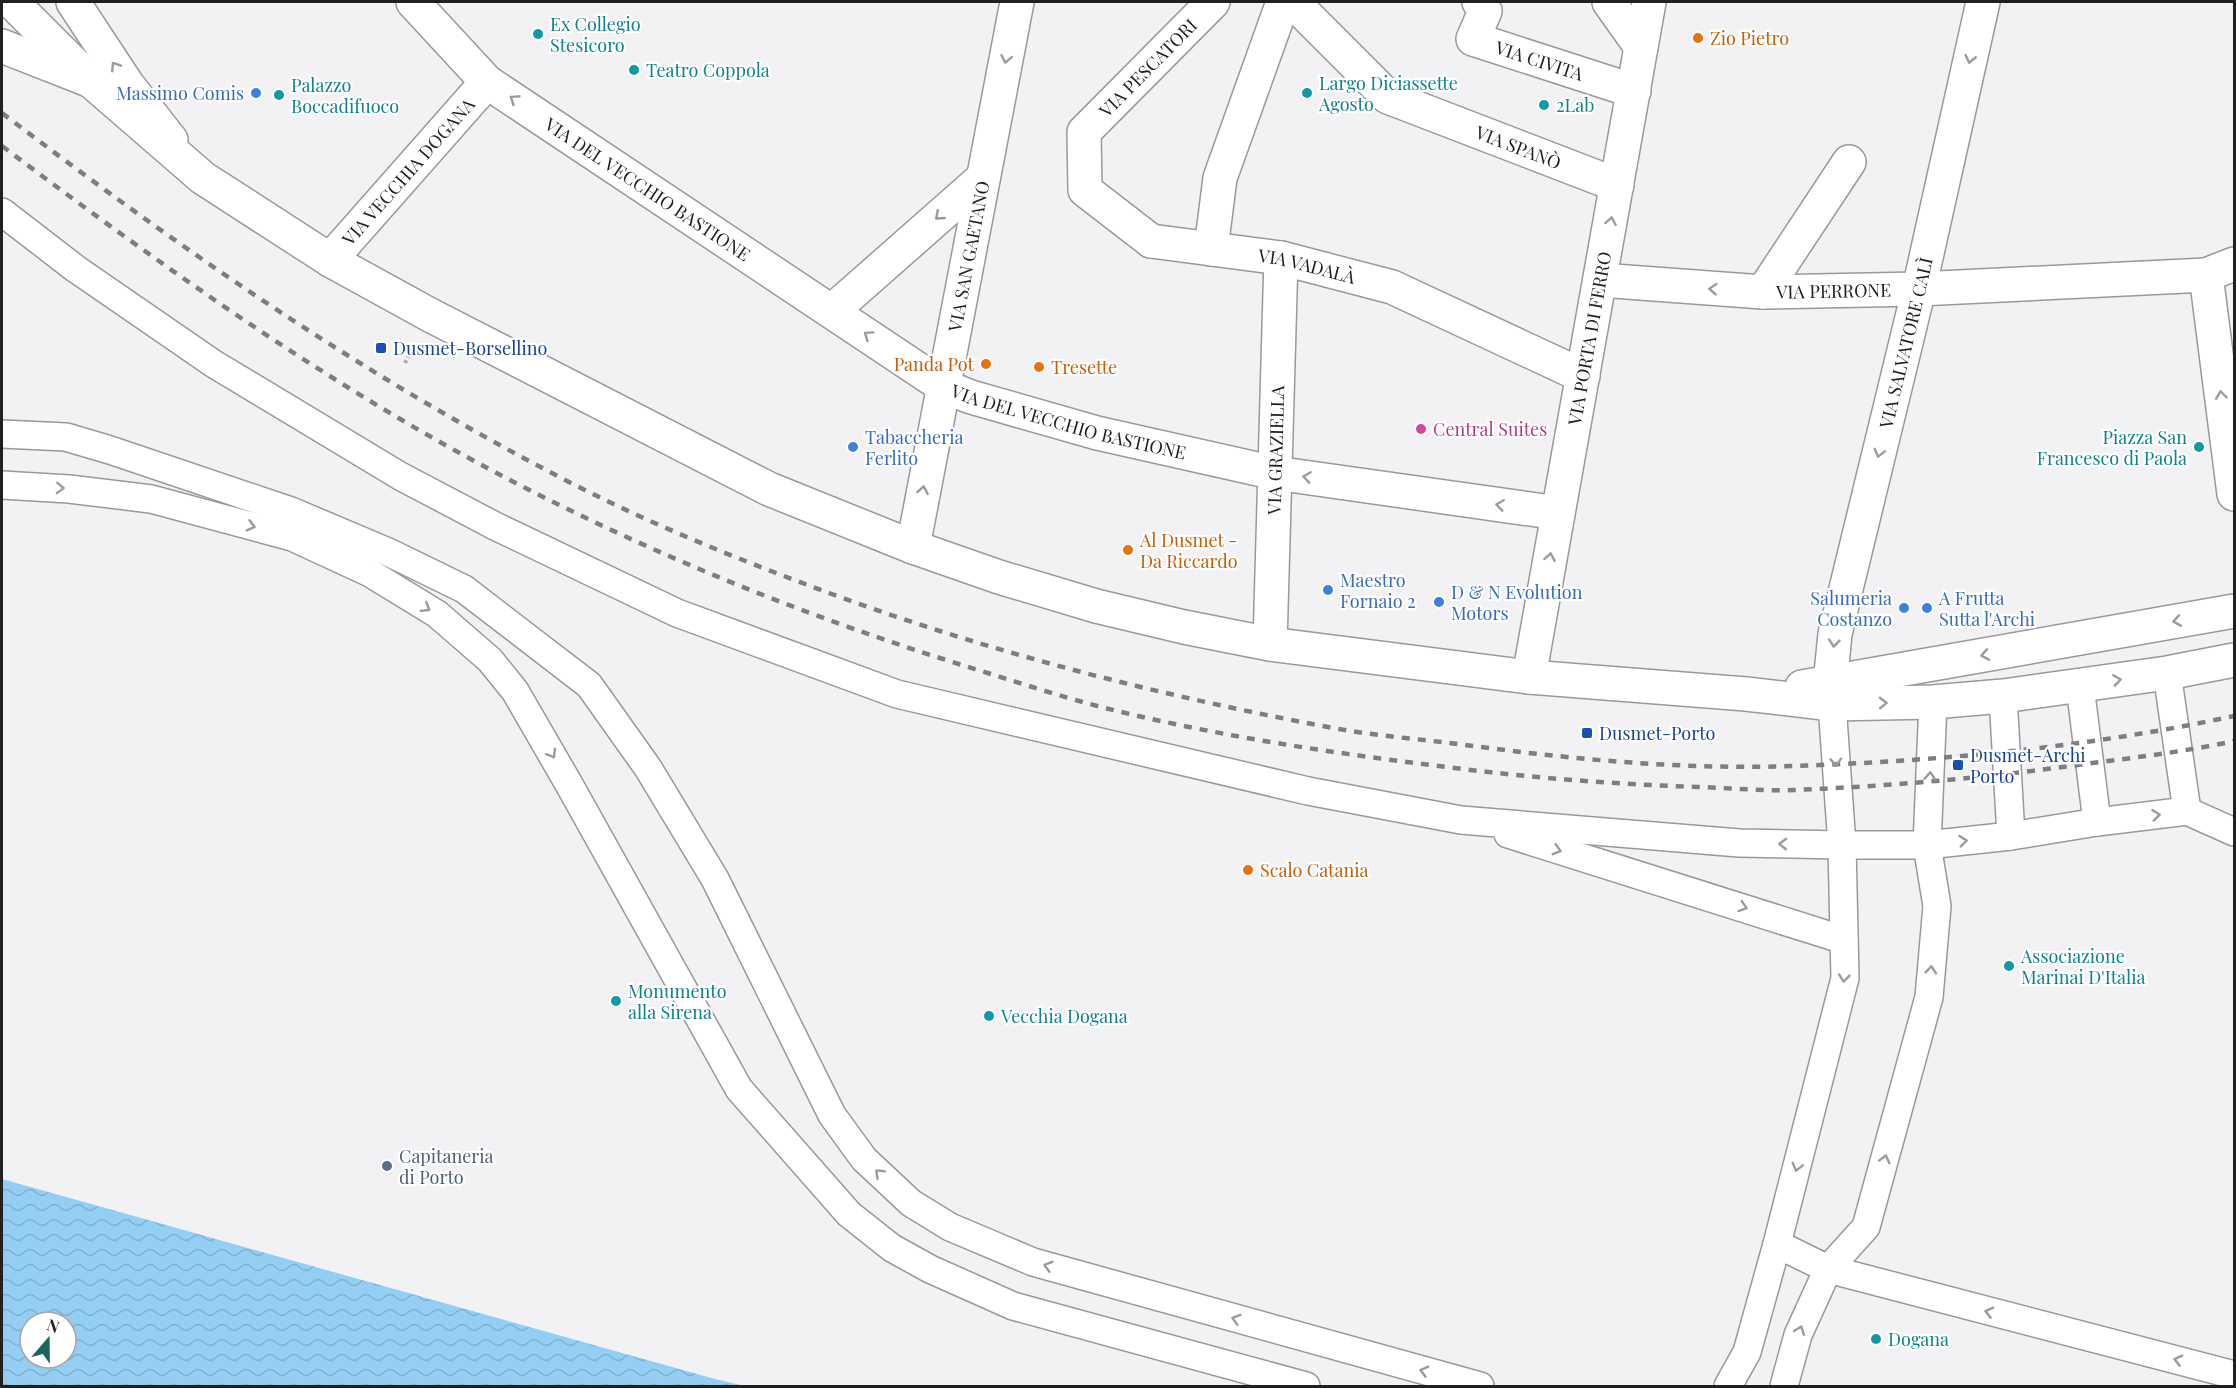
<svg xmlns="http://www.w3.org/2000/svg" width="2236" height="1388" viewBox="0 0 2236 1388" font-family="'Playfair Display',serif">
  <defs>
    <pattern id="water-waves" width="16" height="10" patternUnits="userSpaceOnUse" patternTransform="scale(1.5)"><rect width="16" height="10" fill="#94cef3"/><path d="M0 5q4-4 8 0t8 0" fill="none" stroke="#7fb1d0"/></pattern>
  </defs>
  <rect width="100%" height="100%" fill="#f2f1f4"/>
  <path fill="url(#water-waves)" fill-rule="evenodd" d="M 2,1179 L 715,1379 L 745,1386 L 2,1386 ZM 30,1322 L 66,1322 L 66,1358 L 30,1358 Z"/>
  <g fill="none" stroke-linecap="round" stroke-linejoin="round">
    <g stroke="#9a989b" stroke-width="30">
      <g id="service">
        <path d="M 2,212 L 76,269 L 214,364 L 400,476 L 495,526 L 677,613 L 897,694 L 1308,791 L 1461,820 L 1739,843 L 1842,845 L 1927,845 L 2011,836 L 2097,822 L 2187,811 L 2234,832"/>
        <path d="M 2,434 L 66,437 L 110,450 L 291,511 L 388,552 L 464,589 L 589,685 L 648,768 L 715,879 L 832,1115 L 864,1159 L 911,1203 L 950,1227 L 1033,1262 L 1480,1386"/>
        <path d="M 2,485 L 69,489 L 151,499 L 292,537 L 370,573 L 437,614 L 490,660 L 515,691 L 570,786 L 739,1089 L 849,1214 L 892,1248 L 930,1269 L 1013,1306 L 1306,1386"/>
        <path d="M 2167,673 L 2187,811"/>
        <path d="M 2080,686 L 2097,822"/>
        <path d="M 2003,696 L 2011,836"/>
        <path d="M 1508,834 L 1844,940"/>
        <path d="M 1777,1244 L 1828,1269 L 2234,1375"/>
        <path d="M 1728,1386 L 1747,1352 L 1777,1244 L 1845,978 L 1842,845 L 1832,704"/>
        <path d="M 1784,1386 L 1798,1335 L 1828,1269 L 1866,1227 L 1929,997 L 1937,906 L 1927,845 L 1933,702"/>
      </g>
    </g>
    <g stroke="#9a989b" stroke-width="36">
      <g id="pedestrian">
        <path id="s1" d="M 1293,2 L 1388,97 L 1617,185"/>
        <path id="s2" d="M 1479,2 L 1485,11 L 1473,39 L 1634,91"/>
        <path id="s3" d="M 1151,241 L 1085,190 L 1084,132 L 1213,2"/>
        <path d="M 1211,249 L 1220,178 L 1283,2"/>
        <path d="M 1763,292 L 1849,162"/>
      </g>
    </g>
    <g stroke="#9a989b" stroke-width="36">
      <g id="minor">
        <path d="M 73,2 L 127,84 L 171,140"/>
        <path id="s4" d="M 413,2 L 487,82 L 943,386 L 971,397 L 1097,433 L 1275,473 L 1558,513"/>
        <path d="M 1609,2 L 1641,47"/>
        <path d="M 2,46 L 91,81"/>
        <path id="s5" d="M 1151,241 L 1281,258 L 1392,287 L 1583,376"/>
        <path id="s6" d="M 330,260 L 487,82"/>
        <path d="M 2234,264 L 2206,275 L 2234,494"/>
        <path id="s7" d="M 1600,280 L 1763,292 L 1919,289 L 2206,275"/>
        <path d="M 832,311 L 983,178"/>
        <path id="s8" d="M 913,547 L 1017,2"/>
        <path id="s9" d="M 1270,644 L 1281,258"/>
        <path id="s10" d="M 1529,677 L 1649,2"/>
      </g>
    </g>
    <g stroke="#9a989b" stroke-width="36">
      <g id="secondary">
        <path id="s11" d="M 1830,684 L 1835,634 L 1919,289 L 1983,2"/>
      </g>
    </g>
    <g stroke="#9a989b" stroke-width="36">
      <g id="primary">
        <path d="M 12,2 L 91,81 L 203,178 L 330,260 L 430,315 L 769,489 L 913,547 L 999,577 L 1096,606 L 1184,627 L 1270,644 L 1529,677 L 1746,694 L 1832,704 L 1933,702 L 2003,696 L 2167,673 L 2234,660"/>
        <path d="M 1802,687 L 2234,611"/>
      </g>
    </g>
    <path stroke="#abaaac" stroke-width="4" stroke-dasharray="3 3" stroke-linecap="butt" d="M 405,363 L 410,353"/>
    <use href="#service" stroke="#fff" stroke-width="27"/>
    <use href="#pedestrian" stroke="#fff" stroke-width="33"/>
    <use href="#minor" stroke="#fff" stroke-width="33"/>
    <use href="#secondary" stroke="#fff" stroke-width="33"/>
    <use href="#primary" stroke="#fff" stroke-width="33"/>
    <g stroke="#7e7d7f" stroke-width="4.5" stroke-dasharray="8 8" stroke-linecap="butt">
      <path d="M 2,113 C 186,253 368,379 575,485 C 657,527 743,561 829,593 C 995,654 1165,697 1339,729 C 1378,736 1419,739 1458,744 C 1569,759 1682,770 1793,766 C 1942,761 2089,747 2234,716"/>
      <path d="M 2,146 C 158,263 318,378 491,470 C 647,553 809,618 978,670 C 1020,683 1062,697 1105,708 C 1217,736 1332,753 1447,767 C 1531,778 1613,784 1698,787 C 1730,788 1762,791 1794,790 C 1894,786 1994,777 2092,763 C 2140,757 2188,751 2234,741"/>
    </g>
  </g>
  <defs><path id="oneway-chevron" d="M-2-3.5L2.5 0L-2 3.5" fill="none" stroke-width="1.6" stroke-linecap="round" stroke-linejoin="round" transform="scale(1.5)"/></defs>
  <g stroke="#9b9b9b">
    <use href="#oneway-chevron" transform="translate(1006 59) rotate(101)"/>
    <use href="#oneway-chevron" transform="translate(1970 59) rotate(103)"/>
    <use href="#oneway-chevron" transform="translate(115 66) rotate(-123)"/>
    <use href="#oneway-chevron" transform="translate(514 99) rotate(-146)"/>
    <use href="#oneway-chevron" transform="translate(939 216) rotate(139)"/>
    <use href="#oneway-chevron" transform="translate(1611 221) rotate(-80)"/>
    <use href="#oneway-chevron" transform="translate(1713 289) rotate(-176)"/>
    <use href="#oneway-chevron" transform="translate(868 335) rotate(-145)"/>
    <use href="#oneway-chevron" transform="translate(2221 395) rotate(-97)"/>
    <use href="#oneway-chevron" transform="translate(1879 453) rotate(104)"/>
    <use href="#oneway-chevron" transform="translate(1307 477) rotate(-172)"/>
    <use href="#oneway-chevron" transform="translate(60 488) rotate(2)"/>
    <use href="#oneway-chevron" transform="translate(923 490) rotate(-80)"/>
    <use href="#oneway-chevron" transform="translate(1500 505) rotate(-172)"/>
    <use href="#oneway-chevron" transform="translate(251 526) rotate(15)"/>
    <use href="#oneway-chevron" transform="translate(1550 557) rotate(-80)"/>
    <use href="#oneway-chevron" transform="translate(426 608) rotate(32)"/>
    <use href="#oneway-chevron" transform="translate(2177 621) rotate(170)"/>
    <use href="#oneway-chevron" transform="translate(1834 643) rotate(96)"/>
    <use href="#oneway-chevron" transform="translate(1985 655) rotate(170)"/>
    <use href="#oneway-chevron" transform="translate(2117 680) rotate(-8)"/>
    <use href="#oneway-chevron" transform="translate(1883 703) rotate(-1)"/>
    <use href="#oneway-chevron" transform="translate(552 754) rotate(59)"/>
    <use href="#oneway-chevron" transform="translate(1836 762) rotate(86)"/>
    <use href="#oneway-chevron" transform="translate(1930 776) rotate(-87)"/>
    <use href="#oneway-chevron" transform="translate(2156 815) rotate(-7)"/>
    <use href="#oneway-chevron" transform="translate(1963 841) rotate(-6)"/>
    <use href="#oneway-chevron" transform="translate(1783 844) rotate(-179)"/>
    <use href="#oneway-chevron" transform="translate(1557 850) rotate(17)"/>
    <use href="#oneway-chevron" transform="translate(1743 907) rotate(18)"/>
    <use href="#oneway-chevron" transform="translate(1931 970) rotate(-85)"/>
    <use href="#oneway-chevron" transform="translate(1844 978) rotate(96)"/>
    <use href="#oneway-chevron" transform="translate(1885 1159) rotate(-75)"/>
    <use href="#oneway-chevron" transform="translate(1797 1167) rotate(104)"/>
    <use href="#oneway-chevron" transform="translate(879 1173) rotate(-136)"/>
    <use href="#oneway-chevron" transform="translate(1048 1266) rotate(-164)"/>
    <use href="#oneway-chevron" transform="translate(1989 1312) rotate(-166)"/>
    <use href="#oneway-chevron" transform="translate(1236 1319) rotate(-164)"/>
    <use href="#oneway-chevron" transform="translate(1800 1330) rotate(-69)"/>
    <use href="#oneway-chevron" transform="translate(2178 1360) rotate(-166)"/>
    <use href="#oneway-chevron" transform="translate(1424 1371) rotate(-165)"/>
  </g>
  <g fill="#0f9aa8" stroke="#fff" stroke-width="2">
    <circle cx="538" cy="34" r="6"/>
    <circle cx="634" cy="70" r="6"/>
    <circle cx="1307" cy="93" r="6"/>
    <circle cx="279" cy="95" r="6"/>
    <circle cx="1544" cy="105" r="6"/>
    <circle cx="2199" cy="447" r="6"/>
    <circle cx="2009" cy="966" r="6"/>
    <circle cx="616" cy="1001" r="6"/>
    <circle cx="989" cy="1016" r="6"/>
    <circle cx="1876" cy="1339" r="6"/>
  </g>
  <g fill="#e8710a" stroke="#fff" stroke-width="2">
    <circle cx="1698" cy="38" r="6"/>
    <circle cx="986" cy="364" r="6"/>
    <circle cx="1039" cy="367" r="6"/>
    <circle cx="1128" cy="550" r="6"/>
    <circle cx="1248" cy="870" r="6"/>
  </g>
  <g fill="#3f7fe0" stroke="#fff" stroke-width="2">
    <circle cx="256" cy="93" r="6"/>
    <circle cx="853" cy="447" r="6"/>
    <circle cx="1328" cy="590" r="6"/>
    <circle cx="1439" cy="602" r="6"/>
    <circle cx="1904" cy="608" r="6"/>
    <circle cx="1927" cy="608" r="6"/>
  </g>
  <g fill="#1a4fb4" stroke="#fff" stroke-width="2">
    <rect x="375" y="342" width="12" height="12" rx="3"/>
    <rect x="1581" y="727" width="12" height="12" rx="3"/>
    <rect x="1952" y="759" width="12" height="12" rx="3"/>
  </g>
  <circle fill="#d1479c" stroke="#fff" stroke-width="2" cx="1421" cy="429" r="6"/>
  <circle fill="#5c6f8a" stroke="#fff" stroke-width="2" cx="387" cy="1166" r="6"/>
  <g text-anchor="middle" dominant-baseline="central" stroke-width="4.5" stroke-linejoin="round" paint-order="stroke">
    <g font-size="18" fill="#0d838f" stroke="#fff" text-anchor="start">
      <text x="550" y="24">Ex Collegio<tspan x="550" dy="21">Stesicoro</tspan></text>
      <text x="646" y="70">Teatro Coppola</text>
      <text x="1319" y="83">Largo Diciassette<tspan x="1319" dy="21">Agosto</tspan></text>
      <text x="291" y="85">Palazzo<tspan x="291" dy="21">Boccadifuoco</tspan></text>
      <text x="1556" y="105">2Lab</text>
      <text x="2187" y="437" text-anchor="end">Piazza San<tspan x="2187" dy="21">Francesco di Paola</tspan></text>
      <text x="2021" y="956">Associazione<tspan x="2021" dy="21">Marinai D'Italia</tspan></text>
      <text x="628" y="991">Monumento<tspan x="628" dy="21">alla Sirena</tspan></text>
      <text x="1001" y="1016">Vecchia Dogana</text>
      <text x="1888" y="1339">Dogana</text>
    </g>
    <g font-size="18" fill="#c56008" stroke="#fff" text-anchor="start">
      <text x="1710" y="38">Zio Pietro</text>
      <text x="974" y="364" text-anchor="end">Panda Pot</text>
      <text x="1051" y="367">Tresette</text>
      <text x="1140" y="540">Al Dusmet -<tspan x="1140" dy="21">Da Riccardo</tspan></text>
      <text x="1260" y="870">Scalo Catania</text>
    </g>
    <g font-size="18" fill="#212021" stroke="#fff">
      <text stroke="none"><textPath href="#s2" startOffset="111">VIA CIVITA</textPath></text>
      <text stroke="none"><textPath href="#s3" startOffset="232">VIA PESCATORI</textPath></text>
      <text stroke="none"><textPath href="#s1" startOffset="274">VIA SPANÒ</textPath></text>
      <text stroke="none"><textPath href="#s6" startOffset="118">VIA VECCHIA DOGANA</textPath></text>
      <text stroke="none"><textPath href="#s4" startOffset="302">VIA DEL VECCHIO BASTIONE</textPath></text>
      <text stroke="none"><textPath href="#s8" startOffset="296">VIA SAN GAETANO</textPath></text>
      <text stroke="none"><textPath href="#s5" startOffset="158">VIA VADALÀ</textPath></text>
      <text stroke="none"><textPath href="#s7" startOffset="234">VIA PERRONE</textPath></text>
      <text stroke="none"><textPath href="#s10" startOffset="344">VIA PORTA DI FERRO</textPath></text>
      <text stroke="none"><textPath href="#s11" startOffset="350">VIA SALVATORE CALÌ</textPath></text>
      <text stroke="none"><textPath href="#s4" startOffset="788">VIA DEL VECCHIO BASTIONE</textPath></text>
      <text stroke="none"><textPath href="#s9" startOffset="194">VIA GRAZIELLA</textPath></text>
    </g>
    <g font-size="18" fill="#366cbe" stroke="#fff" text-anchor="start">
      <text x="244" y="93" text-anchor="end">Massimo Comis</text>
      <text x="865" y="437">Tabaccheria<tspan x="865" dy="21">Ferlito</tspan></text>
      <text x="1340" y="580">Maestro<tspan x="1340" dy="21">Fornaio 2</tspan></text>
      <text x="1451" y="592">D &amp; N Evolution<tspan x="1451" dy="21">Motors</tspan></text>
      <text x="1892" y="598" text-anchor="end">Salumeria<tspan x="1892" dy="21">Costanzo</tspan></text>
      <text x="1939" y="598">A Frutta<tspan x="1939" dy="21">Sutta l'Archi</tspan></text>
    </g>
    <g font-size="18" fill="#164399" stroke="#fff" text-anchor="start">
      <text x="393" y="348">Dusmet-Borsellino</text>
      <text x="1599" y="733">Dusmet-Porto</text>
      <text x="1970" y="755">Dusmet-Archi<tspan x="1970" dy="21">Porto</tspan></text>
    </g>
    <g font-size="18" fill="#b23c85" stroke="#fff" text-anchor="start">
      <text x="1433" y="429">Central Suites</text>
    </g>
    <g font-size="18" fill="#4e5e75" stroke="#fff" text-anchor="start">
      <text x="399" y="1156">Capitaneria<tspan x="399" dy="21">di Porto</tspan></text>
    </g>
  </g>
  <rect width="2236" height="1388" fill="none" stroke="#212021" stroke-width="6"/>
  <g transform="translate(48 1340) rotate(20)"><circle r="28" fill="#ffffff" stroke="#a6a6a6" stroke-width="1.5"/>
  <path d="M0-4.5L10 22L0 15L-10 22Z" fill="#1b655c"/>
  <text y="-9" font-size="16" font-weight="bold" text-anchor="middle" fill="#212021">N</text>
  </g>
</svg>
